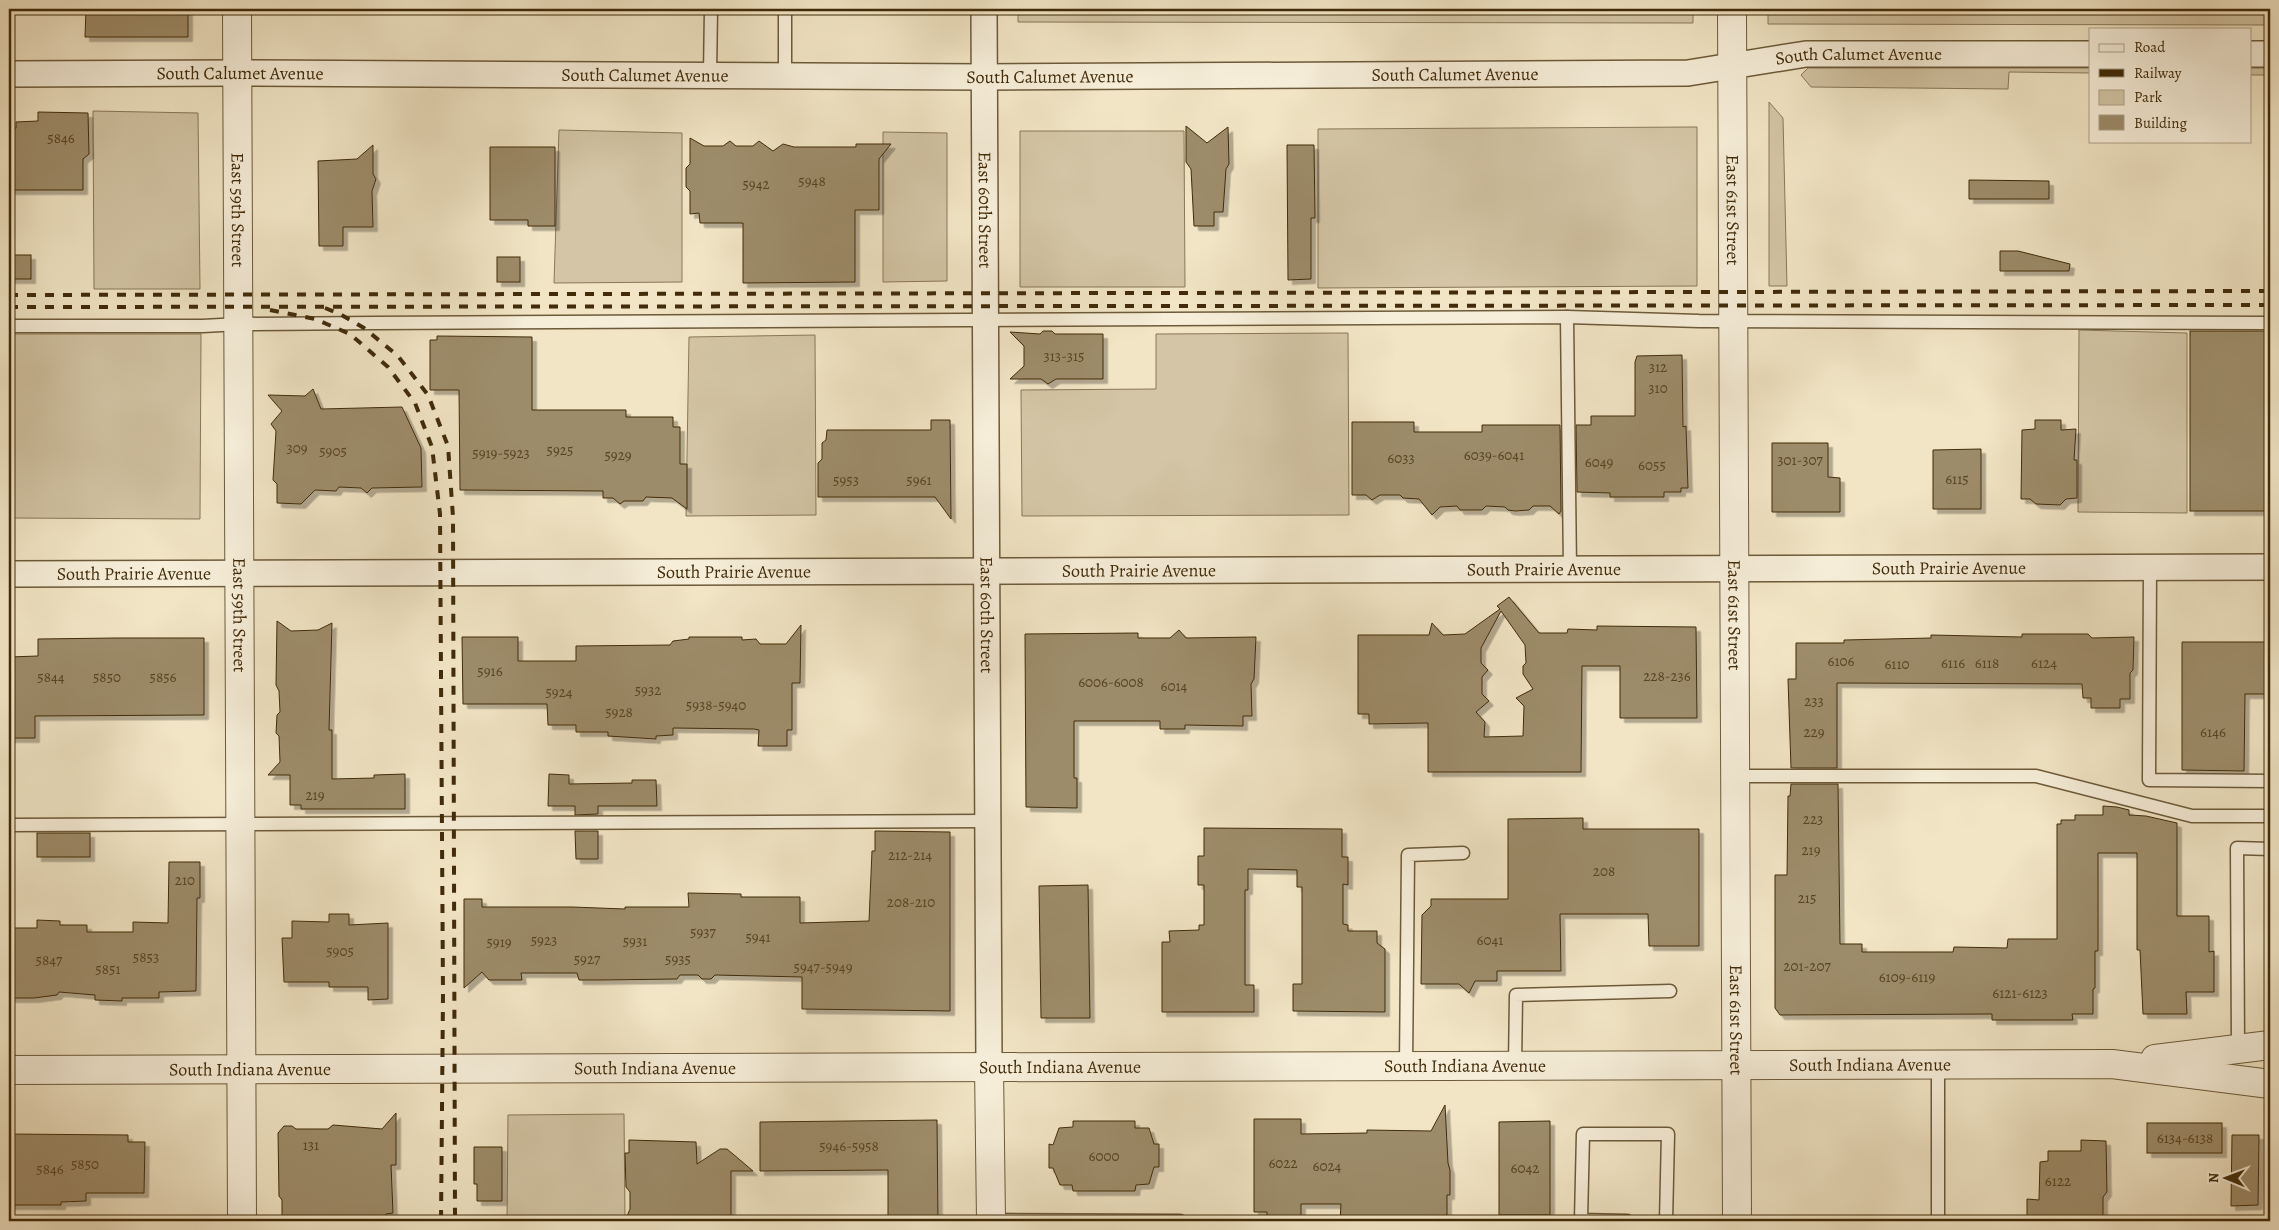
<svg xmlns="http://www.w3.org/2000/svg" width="2279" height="1230" viewBox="0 0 2279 1230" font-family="Alegreya,serif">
  <defs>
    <filter id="shadow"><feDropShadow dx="4.5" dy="4.5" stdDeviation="0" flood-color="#0004"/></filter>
  </defs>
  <rect width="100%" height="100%" fill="#f1e5c5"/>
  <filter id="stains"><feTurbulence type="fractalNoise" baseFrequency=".004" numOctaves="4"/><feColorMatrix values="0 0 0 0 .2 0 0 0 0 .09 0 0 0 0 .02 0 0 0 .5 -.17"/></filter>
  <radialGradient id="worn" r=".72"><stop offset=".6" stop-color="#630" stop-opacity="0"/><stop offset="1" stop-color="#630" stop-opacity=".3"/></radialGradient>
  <g fill="#d3c5a5" stroke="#8a7857">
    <path d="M 1018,9 L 1693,9 L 1693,23 L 1018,22 Z"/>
    <path d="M 1768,9 L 2270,9 L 2270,25 L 1768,24 Z"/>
    <path d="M 1808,68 L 2090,68 L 2090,73 L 2009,72 L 2008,89 L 1811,87 L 1801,75 Z"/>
    <rect x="2250" y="68" width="20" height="7"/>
    <path d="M 1769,102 L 1783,118 L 1787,286 L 1769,286 Z"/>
    <path d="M 93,111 L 198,113 L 200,289 L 94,289 Z"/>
    <path d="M 1697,127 L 1697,286 L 1318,288 L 1318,129 Z"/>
    <path d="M 559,130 L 682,133 L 682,282 L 554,283 Z"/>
    <path d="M 1020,131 L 1184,131 L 1185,287 L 1020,287 Z"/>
    <path d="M 883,132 L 947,133 L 947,281 L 883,282 Z"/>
    <path d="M 2079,330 L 2187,333 L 2187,513 L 2078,512 Z"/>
    <path d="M 1348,333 L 1349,515 L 1022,516 L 1021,390 L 1156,389 L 1156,334 Z"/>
    <path d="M 9,334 L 201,334 L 200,519 L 9,518 Z"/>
    <path d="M 815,335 L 816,515 L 686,516 L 689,337 Z"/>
    <path d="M 624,1114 L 625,1221 L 507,1221 L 508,1115 Z"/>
  </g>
  <g fill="#9d8c6b" stroke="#412b09" fill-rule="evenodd" filter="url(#shadow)">
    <path d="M 86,9 L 188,9 L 188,37 L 85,37 Z"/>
    <path d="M 38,112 L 88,113 L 89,154 L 83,159 L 83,190 L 9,190 L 9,128 L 16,128 L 16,122 L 38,121 Z"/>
    <path d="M 1186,126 L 1207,143 L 1228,127 L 1229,164 L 1226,169 L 1223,212 L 1214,212 L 1214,226 L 1194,226 L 1191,169 L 1186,162 Z"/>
    <path d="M 690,138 L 704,146 L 723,146 L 730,141 L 736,146 L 753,146 L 759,141 L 773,151 L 783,144 L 794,147 L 856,147 L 856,144 L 891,144 L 879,159 L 879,210 L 855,210 L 855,282 L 743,283 L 743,223 L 700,223 L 699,213 L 690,214 L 690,191 L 686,187 L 686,168 L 690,164 Z"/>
    <path d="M 373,145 L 373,174 L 376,179 L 372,191 L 373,227 L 343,227 L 343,246 L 319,246 L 318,161 L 357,159 Z"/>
    <path d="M 1287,145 L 1314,145 L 1315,218 L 1311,218 L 1311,279 L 1288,280 Z"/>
    <path d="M 490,147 L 555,147 L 555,226 L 528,226 L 528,220 L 490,220 Z"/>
    <path d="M 1969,180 L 2049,181 L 2049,199 L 1969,199 Z"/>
    <path d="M 2000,251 L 2018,251 L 2070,264 L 2069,271 L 2000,271 Z"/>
    <rect x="9" y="255" width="22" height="24"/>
    <rect x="497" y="257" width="23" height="25"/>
    <path d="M 1043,331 L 1052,331 L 1055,334 L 1103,334 L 1103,379 L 1056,379 L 1048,384 L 1041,379 L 1010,379 L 1024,366 L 1024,346 L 1010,332 L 1040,334 Z"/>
    <rect x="2190" y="331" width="80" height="180"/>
    <path d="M 437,336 L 532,337 L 532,410 L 626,410 L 626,417 L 673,417 L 673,427 L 680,427 L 680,464 L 687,464 L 687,509 L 672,498 L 646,497 L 643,501 L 624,501 L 620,504 L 613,498 L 603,498 L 603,491 L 460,490 L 459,390 L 430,390 L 430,340 L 437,340 Z"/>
    <path d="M 1682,355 L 1683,427 L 1686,426 L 1688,488 L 1681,488 L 1681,492 L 1664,492 L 1664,497 L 1610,497 L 1610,493 L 1577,492 L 1576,425 L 1591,425 L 1591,416 L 1635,416 L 1635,362 L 1637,356 Z"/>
    <path d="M 313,389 L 321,409 L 402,407 L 421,448 L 422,487 L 372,488 L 367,493 L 361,488 L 339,487 L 336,491 L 315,490 L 301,504 L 277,503 L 277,484 L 273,480 L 276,431 L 271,424 L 282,411 L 268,395 L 305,396 Z"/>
    <path d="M 931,420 L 950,420 L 951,519 L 935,497 L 818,497 L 818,463 L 822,459 L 822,443 L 826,440 L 827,430 L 931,430 Z"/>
    <path d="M 2035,420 L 2061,420 L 2061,430 L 2076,429 L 2074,460 L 2077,460 L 2077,498 L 2066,499 L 2060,505 L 2036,504 L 2030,499 L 2021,499 L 2022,430 L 2035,429 Z"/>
    <path d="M 1352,422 L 1414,422 L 1414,432 L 1482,432 L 1482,425 L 1560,425 L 1561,511 L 1559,514 L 1550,506 L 1533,506 L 1529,510 L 1515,511 L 1508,510 L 1505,507 L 1486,506 L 1482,510 L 1460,510 L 1457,506 L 1440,507 L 1432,515 L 1419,499 L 1403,498 L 1400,495 L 1380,495 L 1372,500 L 1366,495 L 1352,495 Z"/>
    <path d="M 1772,443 L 1828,443 L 1828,477 L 1840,478 L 1840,512 L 1772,512 Z"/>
    <path d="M 1981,449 L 1981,509 L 1933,509 L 1933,450 Z"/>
    <path d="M 1509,597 L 1539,633 L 1567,633 L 1568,629 L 1597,630 L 1597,626 L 1696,627 L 1697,718 L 1620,718 L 1620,666 L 1582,666 L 1581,772 L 1428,772 L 1428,723 L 1369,724 L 1369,714 L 1358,714 L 1358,635 L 1429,635 L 1432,623 L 1443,635 L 1465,634 L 1500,609 L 1497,606 ZM 1501,611 L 1525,645 L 1526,663 L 1523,666 L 1523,674 L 1533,689 L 1516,698 L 1524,706 L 1523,736 L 1484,737 L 1485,722 L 1476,712 L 1489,701 L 1482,694 L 1482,677 L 1488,670 L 1481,663 L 1481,648 Z"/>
    <path d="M 277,621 L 291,631 L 318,630 L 332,623 L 329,730 L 332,730 L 332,779 L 374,778 L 374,775 L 405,774 L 405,809 L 301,809 L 301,805 L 290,805 L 290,775 L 268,775 L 280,762 L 279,736 L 276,733 L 277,715 L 280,712 L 279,691 L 276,685 Z"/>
    <path d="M 801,625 L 800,683 L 792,683 L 792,730 L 787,730 L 787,746 L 758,746 L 759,730 L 754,729 L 673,728 L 673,735 L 656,736 L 656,739 L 608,736 L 608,732 L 576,732 L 576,725 L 548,725 L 547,704 L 463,704 L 462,637 L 518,637 L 518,661 L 576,661 L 576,646 L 670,645 L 673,641 L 689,639 L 689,637 L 742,637 L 742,640 L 756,639 L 760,644 L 786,644 Z"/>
    <path d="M 1179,630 L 1186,638 L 1256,637 L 1254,679 L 1251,684 L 1252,716 L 1243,716 L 1243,726 L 1185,725 L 1185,729 L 1160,729 L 1160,721 L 1074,721 L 1074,778 L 1077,778 L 1077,808 L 1026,807 L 1025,634 L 1138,633 L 1138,638 L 1170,638 Z"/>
    <path d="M 2022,634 L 2088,634 L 2092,638 L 2134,637 L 2133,670 L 2130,673 L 2130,699 L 2120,699 L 2120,708 L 2091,708 L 2091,698 L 2083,698 L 2082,684 L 1837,683 L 1837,768 L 1791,768 L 1788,679 L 1796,679 L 1796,643 L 1844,643 L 1844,640 L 1931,638 L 1931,635 L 2022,637 Z"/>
    <path d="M 116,638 L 204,638 L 204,715 L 35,716 L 35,738 L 10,738 L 9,657 L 38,656 L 38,639 Z"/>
    <path d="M 2182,642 L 2270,642 L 2270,694 L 2245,694 L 2244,771 L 2182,770 Z"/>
    <path d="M 549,774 L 569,775 L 569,784 L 632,783 L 632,780 L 656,780 L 657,806 L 598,806 L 598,814 L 575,815 L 575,806 L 548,806 Z"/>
    <path d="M 1791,784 L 1838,784 L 1840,944 L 1862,944 L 1862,952 L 1953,952 L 1954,947 L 2007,948 L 2008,939 L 2057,939 L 2057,824 L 2061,824 L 2061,820 L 2075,820 L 2075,815 L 2103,815 L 2103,806 L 2117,807 L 2129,810 L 2129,815 L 2146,816 L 2177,823 L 2177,916 L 2209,916 L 2209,952 L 2214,951 L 2214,992 L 2186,992 L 2187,1014 L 2143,1014 L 2140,950 L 2137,950 L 2137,853 L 2098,853 L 2098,951 L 2095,951 L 2095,988 L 2093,989 L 2093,1014 L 2072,1014 L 2073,1020 L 1992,1020 L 1992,1014 L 1780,1015 L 1775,1008 L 1775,875 L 1787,875 L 1788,796 L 1790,796 Z"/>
    <path d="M 1583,818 L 1583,829 L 1699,829 L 1699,946 L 1649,946 L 1648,914 L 1560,914 L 1561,971 L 1497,971 L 1497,981 L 1475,981 L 1469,993 L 1459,984 L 1421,984 L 1422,915 L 1431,906 L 1431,899 L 1508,899 L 1508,819 Z"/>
    <path d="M 1204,828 L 1342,829 L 1342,857 L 1348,857 L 1348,885 L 1343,884 L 1343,924 L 1348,925 L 1348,931 L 1377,931 L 1377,943 L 1385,949 L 1385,1012 L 1293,1011 L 1293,984 L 1302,984 L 1302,887 L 1297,887 L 1297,870 L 1248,869 L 1248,890 L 1245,890 L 1245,985 L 1254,985 L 1254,1012 L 1162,1012 L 1162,942 L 1170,942 L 1169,931 L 1199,930 L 1199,925 L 1204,925 L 1204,885 L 1198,885 L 1198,856 L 1204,856 Z"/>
    <path d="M 575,831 L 598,831 L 598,859 L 576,859 Z"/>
    <path d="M 875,831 L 950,832 L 950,1011 L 802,1009 L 802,977 L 715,975 L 711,979 L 702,979 L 698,975 L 680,975 L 677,979 L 600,980 L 579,980 L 577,973 L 521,973 L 522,980 L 489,980 L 482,972 L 464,988 L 464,899 L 482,899 L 482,907 L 572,907 L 625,909 L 625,907 L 689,907 L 688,893 L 741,894 L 741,897 L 800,897 L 800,923 L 869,921 L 872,851 L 875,851 Z"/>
    <rect x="37" y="833" width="53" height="24"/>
    <path d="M 169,862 L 200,862 L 200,898 L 197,898 L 196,991 L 159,992 L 159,998 L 122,998 L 122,1001 L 95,1000 L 95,995 L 59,992 L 57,995 L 34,998 L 9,998 L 9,928 L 37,928 L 37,920 L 60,921 L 60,925 L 87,925 L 87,932 L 133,932 L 133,922 L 168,923 Z"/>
    <path d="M 1088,885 L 1090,1018 L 1041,1018 L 1039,886 Z"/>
    <path d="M 329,914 L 349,914 L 349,925 L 388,923 L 388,999 L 368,1000 L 368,987 L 329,987 L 329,982 L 284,982 L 282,938 L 292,938 L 292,921 L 329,922 Z"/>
    <path d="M 1445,1105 L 1448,1163 L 1450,1170 L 1450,1195 L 1447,1195 L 1447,1220 L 1340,1221 L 1341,1204 L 1301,1204 L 1301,1221 L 1267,1221 L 1267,1212 L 1254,1212 L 1254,1119 L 1301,1119 L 1301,1134 L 1367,1133 L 1367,1130 L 1431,1131 Z"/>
    <path d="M 396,1113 L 396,1165 L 391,1165 L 393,1213 L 386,1214 L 386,1221 L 282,1221 L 282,1200 L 279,1196 L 278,1133 L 284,1126 L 292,1126 L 296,1129 L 328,1129 L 333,1125 L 382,1129 Z"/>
    <path d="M 937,1120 L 938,1221 L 888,1221 L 888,1170 L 760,1171 L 760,1122 Z"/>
    <path d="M 1073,1121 L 1135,1121 L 1135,1128 L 1149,1128 L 1154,1144 L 1159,1144 L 1159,1167 L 1154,1167 L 1149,1184 L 1136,1185 L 1135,1191 L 1073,1191 L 1072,1185 L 1060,1185 L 1053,1168 L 1049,1168 L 1049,1144 L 1053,1145 L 1059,1128 L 1073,1127 Z"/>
    <path d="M 1550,1121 L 1550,1215 L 1499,1215 L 1499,1122 Z"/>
    <rect x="2147" y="1123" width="75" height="30"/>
    <path d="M 9,1134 L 128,1135 L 128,1142 L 145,1142 L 144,1193 L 86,1193 L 86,1201 L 61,1202 L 61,1205 L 9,1205 Z"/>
    <path d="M 2232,1135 L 2259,1135 L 2258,1205 L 2231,1206 Z"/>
    <path d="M 629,1140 L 696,1142 L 697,1164 L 720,1149 L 727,1149 L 753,1171 L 731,1171 L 731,1221 L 625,1221 L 630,1209 L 630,1192 L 626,1187 L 625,1153 L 629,1153 Z"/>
    <path d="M 2081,1140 L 2106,1141 L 2107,1192 L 2103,1197 L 2103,1221 L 2027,1221 L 2027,1199 L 2039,1200 L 2040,1162 L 2048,1161 L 2048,1151 L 2081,1151 Z"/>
    <path d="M 474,1147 L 502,1147 L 502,1201 L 477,1201 L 477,1184 L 474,1184 Z"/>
  </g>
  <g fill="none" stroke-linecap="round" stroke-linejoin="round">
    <g stroke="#6d5a38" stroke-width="15">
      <g id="service">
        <path d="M 710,75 L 711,9"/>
        <path d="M 785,75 L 785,9"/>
        <path d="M 1567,317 L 1570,570"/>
        <path d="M 9,326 L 203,326 L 239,324 L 375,323 L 1567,317 L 1699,321 L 2270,323"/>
        <path d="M 2150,568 L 2149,780 L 2270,781"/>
        <path d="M 1735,776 L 2036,776 L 2192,816 L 2270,816"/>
        <path d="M 9,825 L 988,821"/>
        <path d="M 2238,1049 L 2237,848 L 2270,849"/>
        <path d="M 1406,1066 L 1408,855 L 1463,853"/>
        <path d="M 1515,1066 L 1516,995 L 1670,991"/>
        <path d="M 991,1220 L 1180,1221"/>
        <path d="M 1627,1221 L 1581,1220 L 1583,1134 L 1668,1134 L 1666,1221"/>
        <path d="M 1938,1221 L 1938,1065"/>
      </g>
    </g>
    <g stroke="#6d5a38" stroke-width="28">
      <g id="minor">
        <path id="s1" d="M 984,9 L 989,1067"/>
        <path d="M 2250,54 L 2270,54"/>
        <path id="s2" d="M 9,74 L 237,73 L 984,77 L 1688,73 L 1806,54 L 2090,54"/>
        <path id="s3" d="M 9,574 L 2270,567"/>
      </g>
    </g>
    <g stroke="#6d5a38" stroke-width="30">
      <g id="tertiary">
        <path id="s4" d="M 237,9 L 242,1221"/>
        <path id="s5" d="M 1732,9 L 1737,1221"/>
        <path d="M 2155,1059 L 2270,1045"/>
        <path d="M 989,1067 L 991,1221"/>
        <path id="s6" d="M 9,1070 L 2112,1064 L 2270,1084"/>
      </g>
    </g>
    <use href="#service" stroke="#f6eed9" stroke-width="12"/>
    <use href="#minor" stroke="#f6eed9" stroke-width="25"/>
    <use href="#tertiary" stroke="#f6eed9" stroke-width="28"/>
    <g stroke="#412b09" stroke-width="4" stroke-dasharray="9 9" stroke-linecap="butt">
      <path d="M 9,295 L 2270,291"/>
      <path d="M 9,307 L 2270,305"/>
      <path d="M 325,308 L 340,314 L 364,328 L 398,356 L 428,395 L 448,446 L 453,517 L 455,1221"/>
      <path d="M 270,310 L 315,319 L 350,334 L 388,367 L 415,403 L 432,447 L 440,514 L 443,995 L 441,1221"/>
    </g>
  </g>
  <g text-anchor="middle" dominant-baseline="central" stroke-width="5" stroke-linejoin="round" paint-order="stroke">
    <g font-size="15" fill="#584322">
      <text x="61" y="138">5846</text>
      <text x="812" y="181">5948</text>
      <text x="756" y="184">5942</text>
      <text x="1064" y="356">313-315</text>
      <text x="1658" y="367">312</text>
      <text x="1658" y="388">310</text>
      <text x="297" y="448">309</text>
      <text x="560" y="450">5925</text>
      <text x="333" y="451">5905</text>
      <text x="501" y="453">5919-5923</text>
      <text x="618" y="455">5929</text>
      <text x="1494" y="455">6039-6041</text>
      <text x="1401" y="458">6033</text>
      <text x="1800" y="460">301-307</text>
      <text x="1599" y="462">6049</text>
      <text x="1652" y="465">6055</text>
      <text x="1957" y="479">6115</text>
      <text x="846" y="480">5953</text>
      <text x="919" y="480">5961</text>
      <text x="1841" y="661">6106</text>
      <text x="1953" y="663">6116</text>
      <text x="1987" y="663">6118</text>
      <text x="2044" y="663">6124</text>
      <text x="1897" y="664">6110</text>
      <text x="490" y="671">5916</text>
      <text x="1667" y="676">228-236</text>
      <text x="51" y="677">5844</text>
      <text x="107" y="677">5850</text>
      <text x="163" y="677">5856</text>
      <text x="1111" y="682">6006-6008</text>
      <text x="1174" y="686">6014</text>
      <text x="648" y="690">5932</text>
      <text x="559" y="692">5924</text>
      <text x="1814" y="701">233</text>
      <text x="716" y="705">5938-5940</text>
      <text x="619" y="712">5928</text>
      <text x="1814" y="732">229</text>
      <text x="2213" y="732">6146</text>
      <text x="315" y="795">219</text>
      <text x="1813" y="819">223</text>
      <text x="1811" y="850">219</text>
      <text x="910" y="855">212-214</text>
      <text x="1604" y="871">208</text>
      <text x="185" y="880">210</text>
      <text x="1807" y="898">215</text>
      <text x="911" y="902">208-210</text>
      <text x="703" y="932">5937</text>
      <text x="758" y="937">5941</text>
      <text x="544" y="940">5923</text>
      <text x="1490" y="940">6041</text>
      <text x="635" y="941">5931</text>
      <text x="499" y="942">5919</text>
      <text x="340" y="951">5905</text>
      <text x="146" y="957">5853</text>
      <text x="587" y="959">5927</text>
      <text x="678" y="959">5935</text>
      <text x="49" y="960">5847</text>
      <text x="1807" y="966">201-207</text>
      <text x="823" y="967">5947-5949</text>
      <text x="108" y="969">5851</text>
      <text x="1907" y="977">6109-6119</text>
      <text x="2020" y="993">6121-6123</text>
      <text x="2185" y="1138">6134-6138</text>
      <text x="311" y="1145">131</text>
      <text x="849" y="1146">5946-5958</text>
      <text x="1104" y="1156">6000</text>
      <text x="1283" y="1163">6022</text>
      <text x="85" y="1164">5850</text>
      <text x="1327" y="1166">6024</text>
      <text x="1525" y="1168">6042</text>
      <text x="50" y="1169">5846</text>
      <text x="2058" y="1181">6122</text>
    </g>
    <g font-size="18" fill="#412b09" stroke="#f6eed9">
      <text stroke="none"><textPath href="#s2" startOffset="1851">South Calumet Avenue</textPath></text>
      <text stroke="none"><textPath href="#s2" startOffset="231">South Calumet Avenue</textPath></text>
      <text stroke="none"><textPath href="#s2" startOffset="1446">South Calumet Avenue</textPath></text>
      <text stroke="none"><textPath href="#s2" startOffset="636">South Calumet Avenue</textPath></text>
      <text stroke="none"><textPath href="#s2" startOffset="1041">South Calumet Avenue</textPath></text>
      <text stroke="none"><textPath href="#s4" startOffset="201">East 59th Street</textPath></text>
      <text stroke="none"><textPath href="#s1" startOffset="201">East 60th Street</textPath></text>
      <text stroke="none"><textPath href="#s5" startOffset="201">East 61st Street</textPath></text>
      <text stroke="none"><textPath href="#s3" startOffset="1940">South Prairie Avenue</textPath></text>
      <text stroke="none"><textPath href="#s3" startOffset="1535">South Prairie Avenue</textPath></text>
      <text stroke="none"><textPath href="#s3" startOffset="1130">South Prairie Avenue</textPath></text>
      <text stroke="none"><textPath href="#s3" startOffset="725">South Prairie Avenue</textPath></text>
      <text stroke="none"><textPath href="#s3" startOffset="125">South Prairie Avenue</textPath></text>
      <text stroke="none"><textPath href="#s4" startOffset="606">East 59th Street</textPath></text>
      <text stroke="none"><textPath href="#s1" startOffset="606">East 60th Street</textPath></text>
      <text stroke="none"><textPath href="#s5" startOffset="606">East 61st Street</textPath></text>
      <text stroke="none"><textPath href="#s5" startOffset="1011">East 61st Street</textPath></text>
      <text stroke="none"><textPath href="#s6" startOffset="1861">South Indiana Avenue</textPath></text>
      <text stroke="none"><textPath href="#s6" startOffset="1456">South Indiana Avenue</textPath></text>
      <text stroke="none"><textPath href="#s6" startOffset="1051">South Indiana Avenue</textPath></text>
      <text stroke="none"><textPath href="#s6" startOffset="646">South Indiana Avenue</textPath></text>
      <text stroke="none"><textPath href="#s6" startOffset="241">South Indiana Avenue</textPath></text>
    </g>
  </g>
  <rect width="2279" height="1230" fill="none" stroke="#f1e5c5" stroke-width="30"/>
  <rect x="10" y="10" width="2259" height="1210" fill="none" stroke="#412b09" stroke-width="2.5"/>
  <rect x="15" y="15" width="2249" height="1200" fill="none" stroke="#412b09"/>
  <rect x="2089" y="28" width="162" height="115" fill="#f6eed9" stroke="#aea086"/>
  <rect x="2099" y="44" width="25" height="8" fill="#f6eed9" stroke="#aea086"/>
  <text x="2134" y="52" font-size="15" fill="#412b09">Road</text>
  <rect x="2099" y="69" width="25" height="8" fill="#412b09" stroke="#aea086"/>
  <text x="2134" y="78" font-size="15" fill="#412b09">Railway</text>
  <rect x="2099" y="90" width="25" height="15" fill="#d3c5a5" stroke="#aea086"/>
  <text x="2134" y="102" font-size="15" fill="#412b09">Park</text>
  <rect x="2099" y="115" width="25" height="15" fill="#9d8c6b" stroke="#aea086"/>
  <text x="2134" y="128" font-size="15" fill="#412b09">Building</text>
  <g transform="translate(2226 1178) rotate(271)" stroke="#f6eed9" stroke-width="4" paint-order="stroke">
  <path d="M0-4L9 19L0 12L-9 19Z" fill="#412b09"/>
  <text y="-8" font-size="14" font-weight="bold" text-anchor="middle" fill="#412b09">N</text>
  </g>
  <rect width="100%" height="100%" filter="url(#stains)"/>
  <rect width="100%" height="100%" fill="url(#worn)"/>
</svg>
